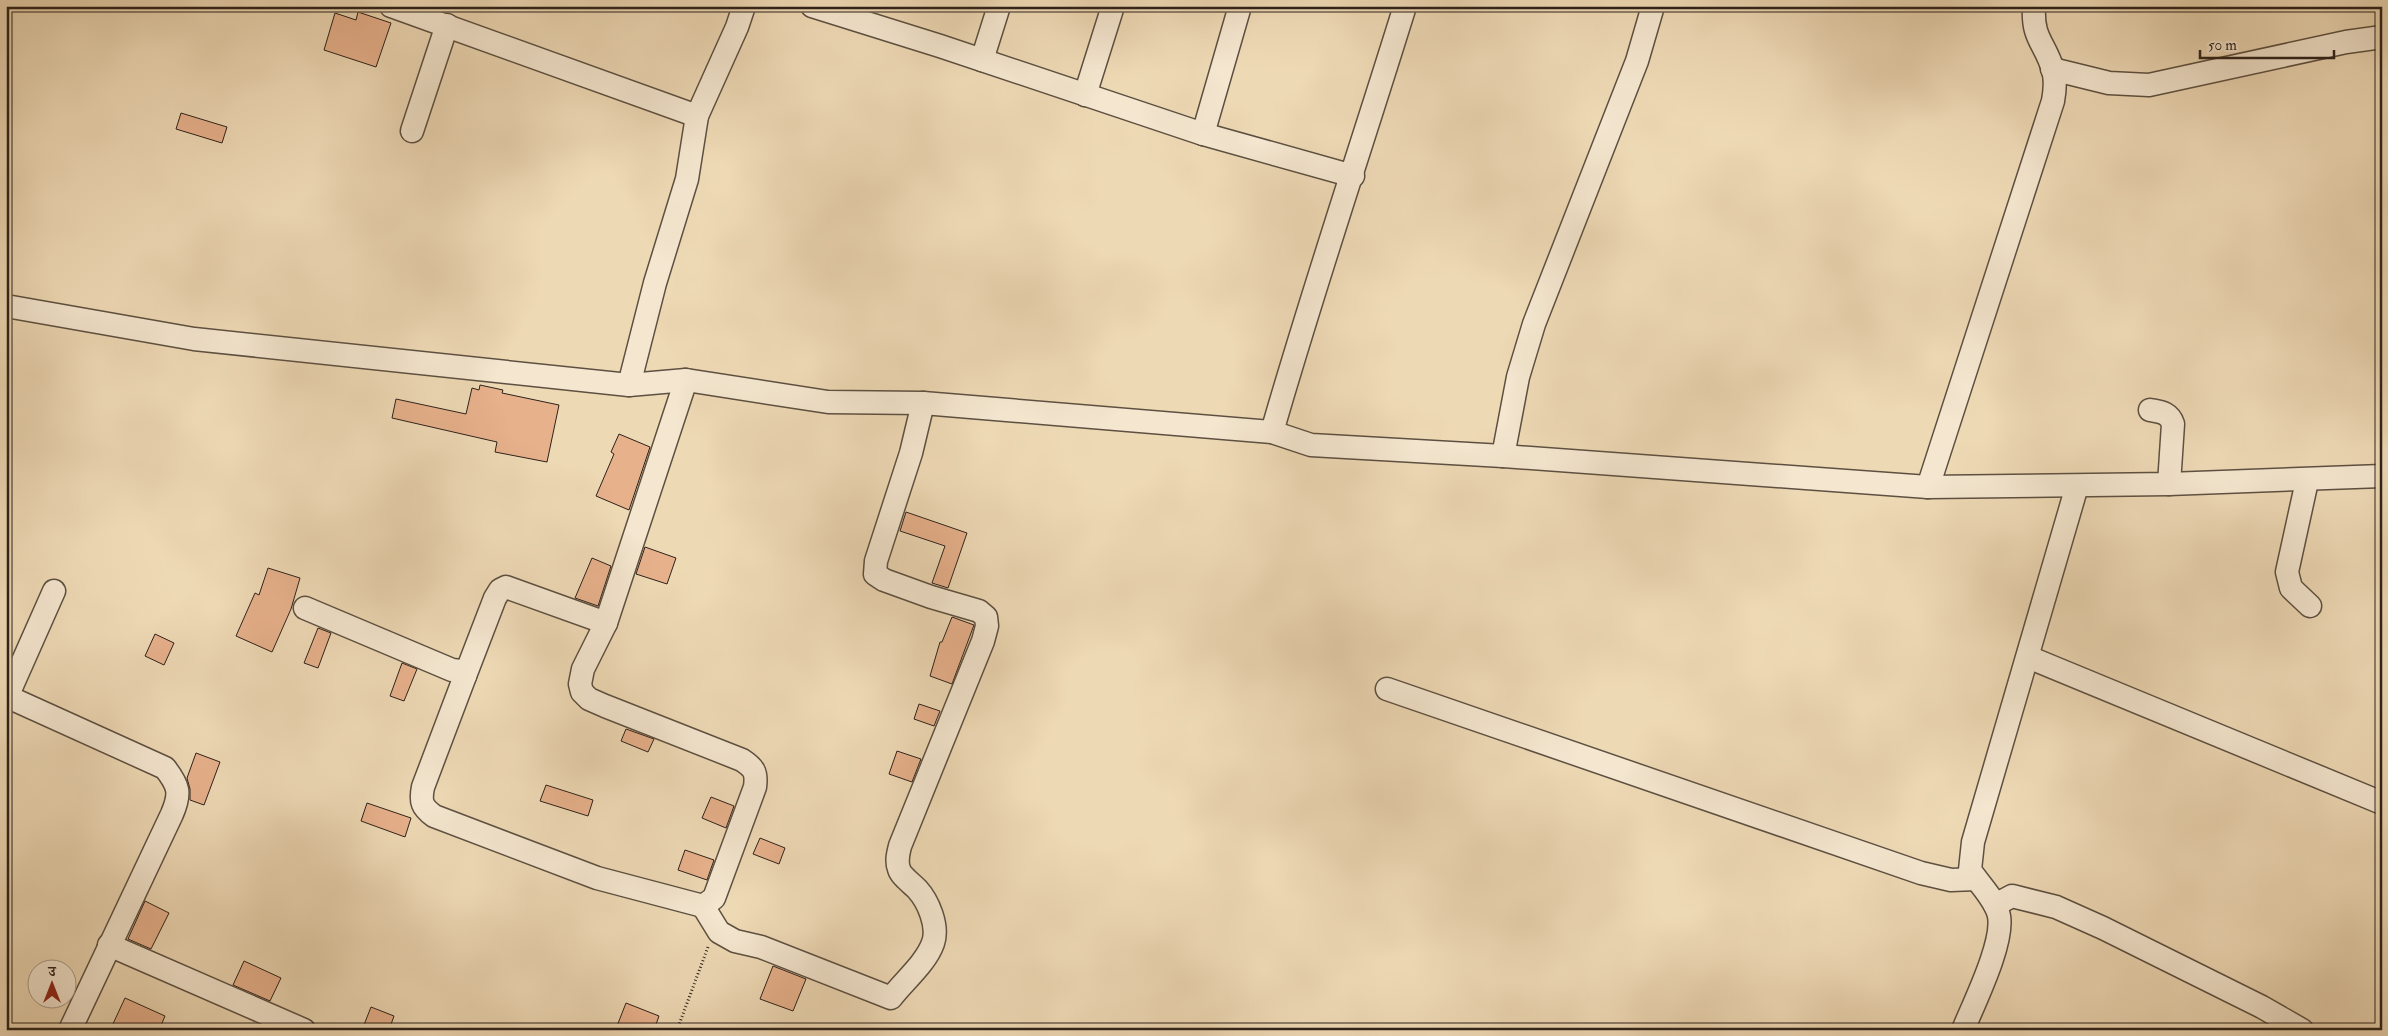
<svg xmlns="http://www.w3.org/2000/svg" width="2388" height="1036" viewBox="0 0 2388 1036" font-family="'IM FELL Double Pica','Noto Serif Devanagari',serif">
  <rect width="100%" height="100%" fill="#eed9b5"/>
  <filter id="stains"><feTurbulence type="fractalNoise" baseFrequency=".004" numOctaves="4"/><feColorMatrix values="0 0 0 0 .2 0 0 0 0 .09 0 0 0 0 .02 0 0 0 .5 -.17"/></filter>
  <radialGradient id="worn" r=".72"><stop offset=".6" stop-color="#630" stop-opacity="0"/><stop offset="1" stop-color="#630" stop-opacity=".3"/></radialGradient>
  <g fill="#e7b18c" stroke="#2d221a">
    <path d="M 358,12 L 391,23 L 376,67 L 324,50 L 335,13 L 356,20 Z"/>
    <path d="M 181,113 L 227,127 L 222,143 L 176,129 Z"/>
    <path d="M 480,385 L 503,390 L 502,393 L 559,405 L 547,462 L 495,452 L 497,442 L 392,418 L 396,399 L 466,414 L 472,388 L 479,390 Z"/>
    <path d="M 619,434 L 650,447 L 629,510 L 596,496 L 614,454 L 611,452 Z"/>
    <path d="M 906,512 L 967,533 L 948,588 L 932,583 L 945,546 L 900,531 Z"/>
    <path d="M 645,547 L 676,558 L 667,584 L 636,574 Z"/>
    <path d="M 592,558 L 611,566 L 598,606 L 575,598 Z"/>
    <path d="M 268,568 L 300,578 L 291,609 L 272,652 L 236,636 L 255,593 L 259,595 Z"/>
    <path d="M 952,617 L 974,625 L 952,684 L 930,676 L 940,642 L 942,642 Z"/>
    <path d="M 318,628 L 331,633 L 318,668 L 304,663 Z"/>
    <path d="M 155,634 L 174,643 L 164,665 L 145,656 Z"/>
    <path d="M 402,663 L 417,669 L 404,701 L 390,696 Z"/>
    <path d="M 919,704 L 940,711 L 934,726 L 914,719 Z"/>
    <path d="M 626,729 L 654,739 L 648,752 L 621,741 Z"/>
    <path d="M 897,751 L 921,759 L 912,782 L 889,774 Z"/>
    <path d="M 196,753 L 220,762 L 204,805 L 190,800 L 190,789 L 187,778 Z"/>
    <path d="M 546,785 L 593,800 L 588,816 L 540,801 Z"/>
    <path d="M 711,797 L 734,806 L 726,828 L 702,818 Z"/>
    <path d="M 367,803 L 411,818 L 405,837 L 361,821 Z"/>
    <path d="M 760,838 L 785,848 L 779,864 L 753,854 Z"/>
    <path d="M 685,850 L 714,860 L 707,880 L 678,870 Z"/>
    <path d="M 145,901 L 169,913 L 151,949 L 128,939 Z"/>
    <path d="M 244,961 L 281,978 L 270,1001 L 233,985 Z"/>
    <path d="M 773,966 L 806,979 L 793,1011 L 760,999 Z"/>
    <path d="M 125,998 L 165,1016 L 159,1030 L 120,1030 L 112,1026 Z"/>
    <path d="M 626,1003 L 659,1016 L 654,1030 L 627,1030 L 617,1026 Z"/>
    <path d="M 371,1007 L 394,1016 L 389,1030 L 362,1030 Z"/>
  </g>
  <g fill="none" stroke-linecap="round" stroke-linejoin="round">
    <g stroke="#5d5041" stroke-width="25">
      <g id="minor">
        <path d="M 391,6 L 697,116"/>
        <path d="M 812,6 L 940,46 L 1203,134 L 1353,176"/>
        <path d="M 982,60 L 999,6"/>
        <path d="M 2052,69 L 2109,83 L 2149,85 L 2346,42 L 2382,37"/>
        <path d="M 1085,95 L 1113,6"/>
        <path d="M 412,131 L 447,25"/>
        <path d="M 1203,134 L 1240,6"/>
        <path d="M 6,306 L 194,339 L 629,385 L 686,380 L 828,402 L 923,403 L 1272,432 L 1311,445 L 1503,456 L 1928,487 L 2169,484 L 2382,476"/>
        <path d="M 686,380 L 606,623 L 583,669 L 580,684 L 582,692 L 589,699 L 605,706 L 742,760 C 754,768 757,772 755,787 L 714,898 L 703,906 L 719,932 L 735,941 L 761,947 L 891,998 C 904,981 926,963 933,943 C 939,926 928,901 917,889 C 911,883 901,876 899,869 C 896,861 898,854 900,846 L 983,641 L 987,626 L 986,617 L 979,611 L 931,597 L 884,580 L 875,574 L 876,561 L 911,453 L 923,403"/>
        <path d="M 629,385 L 655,283 L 687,179 L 697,116 L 737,27 L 744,6"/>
        <path d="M 2150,410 C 2160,412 2169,412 2173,424 L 2169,484"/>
        <path d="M 1272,432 C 1313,289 1361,148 1405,6"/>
        <path d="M 1503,456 L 1518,377 L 1534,324 L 1637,61 L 1653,6"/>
        <path d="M 2307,481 L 2287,572 L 2291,588 L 2310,606"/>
        <path d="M 1928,487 L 2053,101 C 2055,90 2056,80 2053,70 C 2045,42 2032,40 2034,6"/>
        <path d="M 305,608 L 452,670 L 461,671 L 465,676 L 495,598 L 500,590 L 506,587 L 606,623"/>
        <path d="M 2028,657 L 2382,803"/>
        <path d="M 465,676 L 423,787 C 420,802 422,807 434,816 L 597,878 L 703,906"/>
        <path d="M 1387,689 L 1921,873 L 1951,880 L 1976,879"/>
        <path d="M 6,696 L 165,768 C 179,786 181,793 172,814 L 70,1030"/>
        <path d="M 7,697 L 54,591"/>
        <path d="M 1995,905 L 2012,896 L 2056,907 L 2103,928 L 2262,1007 L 2302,1030"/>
        <path d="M 109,945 L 304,1030"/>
        <path d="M 1963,1030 C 1974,1003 2004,943 1999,916 C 1996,900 1979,884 1970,870 L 1973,842 L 2077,486"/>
      </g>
    </g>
    <path stroke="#2d221a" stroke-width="3" stroke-dasharray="1 2.5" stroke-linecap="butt" d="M 677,1030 L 708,947"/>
    <use href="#minor" stroke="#f4e6cf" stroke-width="22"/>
  </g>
  <rect width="2388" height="1036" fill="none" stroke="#eed9b5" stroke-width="25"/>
  <rect x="8" y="8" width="2373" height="1021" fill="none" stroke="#2d221a" stroke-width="2.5"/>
  <rect x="12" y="12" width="2363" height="1011" fill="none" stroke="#2d221a"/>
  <g transform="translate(52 984)"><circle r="24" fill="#f4e6cf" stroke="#a49887"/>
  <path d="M0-4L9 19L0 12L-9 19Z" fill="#8f2418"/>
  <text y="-8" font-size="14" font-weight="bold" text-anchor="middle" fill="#2d221a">उ</text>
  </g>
  <path d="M2200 50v8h134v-8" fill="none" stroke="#2d221a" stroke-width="2.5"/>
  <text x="2208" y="50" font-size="15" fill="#2d221a" stroke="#f4e6cf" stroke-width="4" paint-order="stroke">50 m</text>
  <rect width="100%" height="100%" filter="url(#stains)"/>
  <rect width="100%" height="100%" fill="url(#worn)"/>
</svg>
